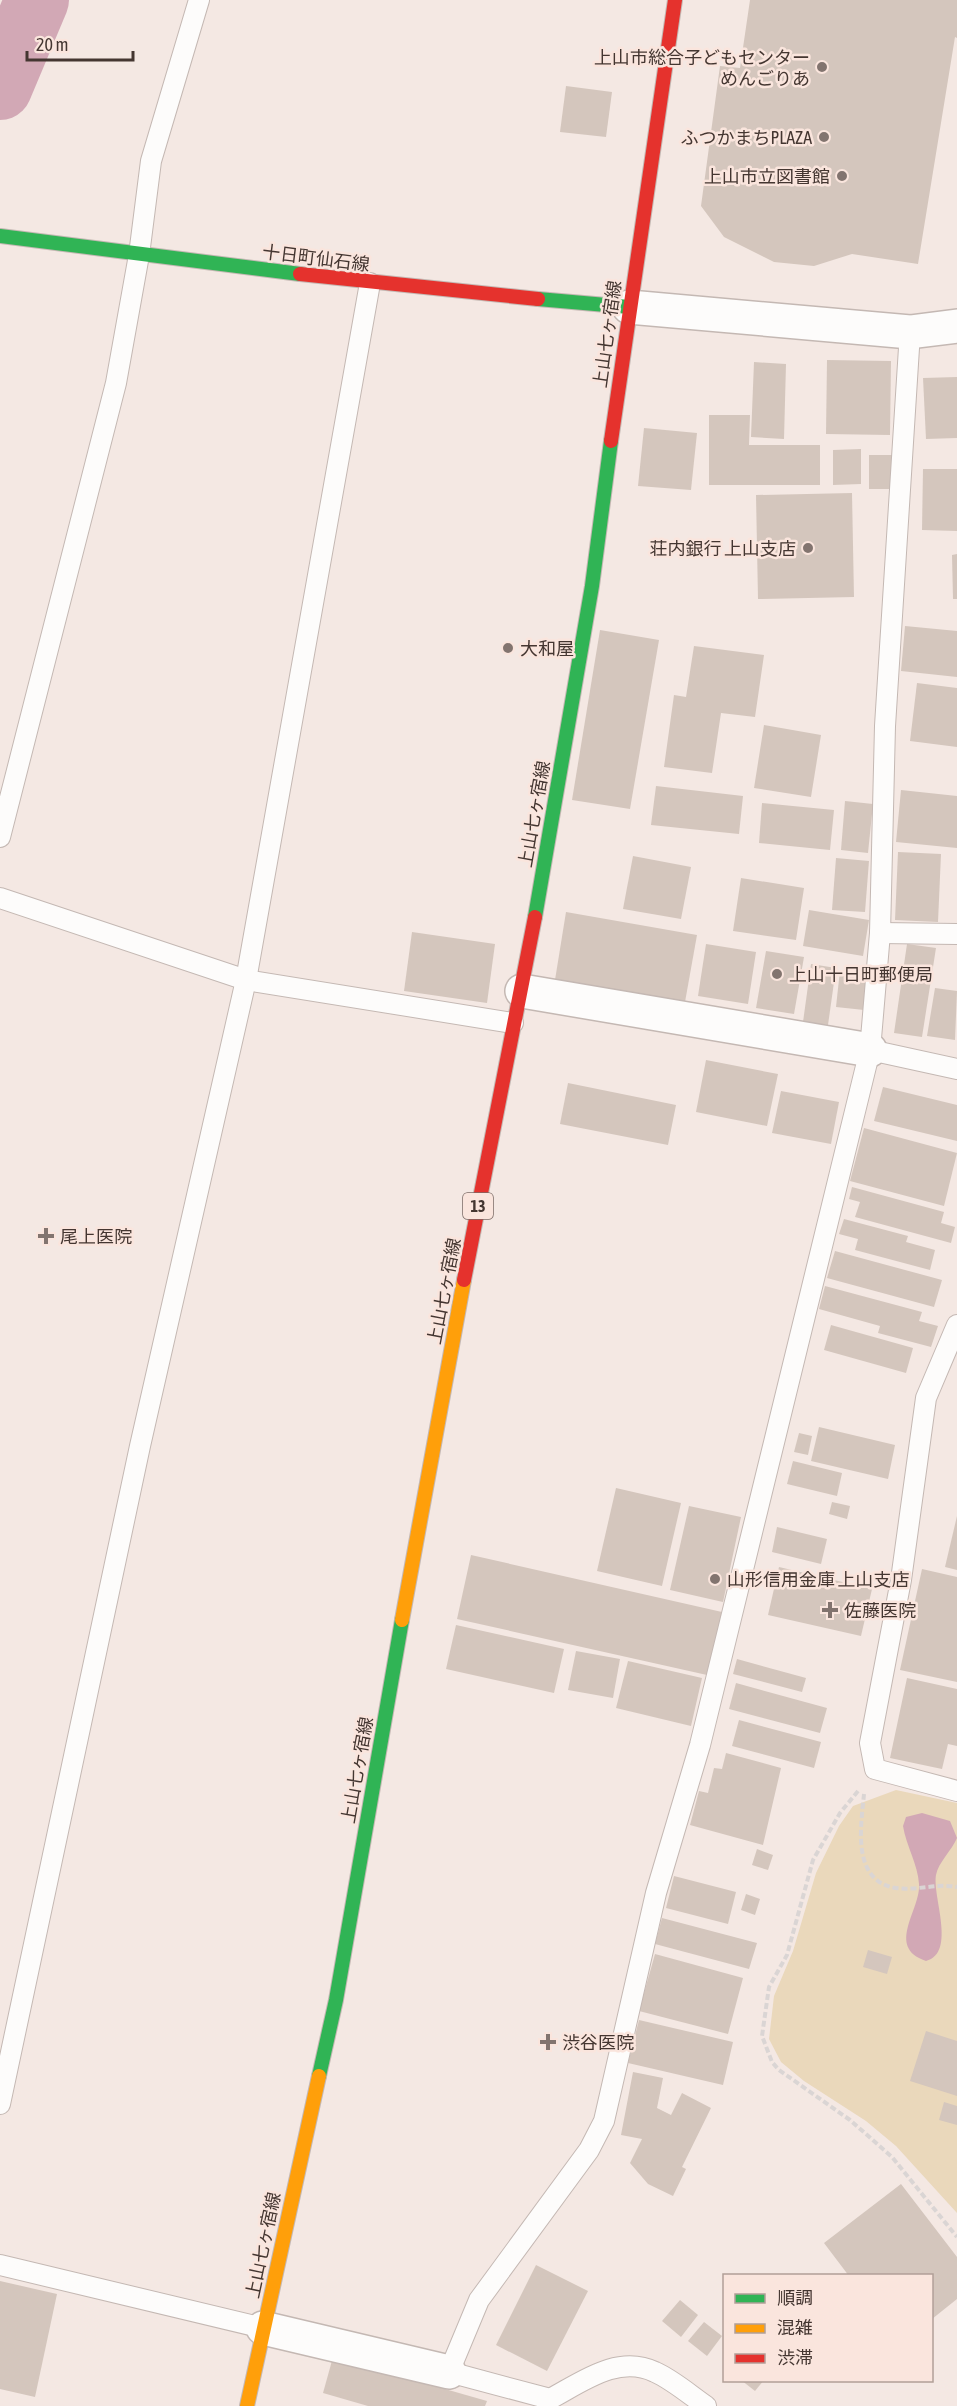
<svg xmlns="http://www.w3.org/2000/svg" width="957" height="2406" viewBox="0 0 957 2406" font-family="'Asap Condensed','Noto Sans JP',sans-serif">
  <rect width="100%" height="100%" fill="#f4e8e3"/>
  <path fill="#ead8bb" d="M 896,1790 L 957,1803 L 957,2213 L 896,2146 L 866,2121 L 804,2081 L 781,2062 L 769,2039 L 774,1996 L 793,1951 L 816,1873 L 839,1826 L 853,1806 Z"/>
  <path fill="#d2a8b5" d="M 922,1813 L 950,1821 L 957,1838 C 952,1850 938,1863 936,1875 C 932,1896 957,1953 926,1961 C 885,1947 921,1910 919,1884 C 918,1865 906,1845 903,1826 L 906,1817 Z"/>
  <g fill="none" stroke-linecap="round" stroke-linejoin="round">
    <path stroke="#d2a8b5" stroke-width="64" d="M 0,88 L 37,0"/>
  </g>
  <g fill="#d4c6bd">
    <path d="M 750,0 L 957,0 L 957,38 L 955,37 L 918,264 L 852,254 L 814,266 L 774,262 L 724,237 L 701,206 L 720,66 L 740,68 Z"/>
    <path d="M 566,86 L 612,92 L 606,137 L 560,132 Z"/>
    <path d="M 827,360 L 891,361 L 890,435 L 826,434 Z"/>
    <path d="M 754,362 L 786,364 L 784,439 L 751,437 Z"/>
    <path d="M 957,377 L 957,438 L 926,439 L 923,378 Z"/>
    <path d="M 709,415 L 750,415 L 749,445 L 820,445 L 820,485 L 709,485 Z"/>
    <path d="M 644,428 L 697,433 L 691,490 L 638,486 Z"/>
    <path d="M 861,449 L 861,484 L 833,485 L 833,450 Z"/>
    <rect x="869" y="455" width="24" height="34"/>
    <path d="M 923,469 L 957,469 L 957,531 L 922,530 Z"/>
    <path d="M 852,493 L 854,597 L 758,599 L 756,495 Z"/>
    <path d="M 957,554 L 957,599 L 953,599 L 952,555 Z"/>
    <path d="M 905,626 L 957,631 L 957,677 L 901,671 Z"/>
    <path d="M 600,630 L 659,640 L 630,809 L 572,800 Z"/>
    <path d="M 694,646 L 764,655 L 755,717 L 721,713 L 712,773 L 664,767 L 674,695 L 686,697 Z"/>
    <path d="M 917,683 L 957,688 L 957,747 L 910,741 Z"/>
    <path d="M 764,725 L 821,735 L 811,797 L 754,788 Z"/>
    <path d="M 656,786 L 743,796 L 739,834 L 651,825 Z"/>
    <path d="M 901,790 L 957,796 L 957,848 L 896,842 Z"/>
    <path d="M 845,801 L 873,804 L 868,853 L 841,850 Z"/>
    <path d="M 762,803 L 834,810 L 830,850 L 759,843 Z"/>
    <path d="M 898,852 L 941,854 L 938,922 L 895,920 Z"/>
    <path d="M 633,856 L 691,867 L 681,919 L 623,909 Z"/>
    <path d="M 836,858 L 869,861 L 865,912 L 832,910 Z"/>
    <path d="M 741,878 L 804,888 L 796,940 L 733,931 Z"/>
    <path d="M 809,910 L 869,920 L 863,956 L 803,946 Z"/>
    <path d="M 566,912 L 697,935 L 685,1002 L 555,980 Z"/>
    <path d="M 412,932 L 495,944 L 487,1003 L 404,991 Z"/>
    <path d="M 706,944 L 756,952 L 748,1004 L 698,996 Z"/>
    <path d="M 907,944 L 936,948 L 922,1037 L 894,1033 Z"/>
    <path d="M 766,951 L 804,957 L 794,1014 L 756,1008 Z"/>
    <path d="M 811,964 L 836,968 L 828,1025 L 803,1022 Z"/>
    <path d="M 840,970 L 868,973 L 864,1010 L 836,1007 Z"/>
    <path d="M 935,988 L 957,991 L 955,1040 L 927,1036 Z"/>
    <path d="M 706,1060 L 778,1074 L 767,1126 L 696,1112 Z"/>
    <path d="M 568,1083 L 676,1105 L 668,1145 L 560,1124 Z"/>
    <path d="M 883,1087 L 957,1105 L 957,1141 L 874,1121 Z"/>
    <path d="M 781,1091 L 839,1102 L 831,1144 L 772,1133 Z"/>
    <path d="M 864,1128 L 957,1153 L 944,1206 L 850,1181 Z"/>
    <path d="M 852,1187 L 944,1212 L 941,1223 L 955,1227 L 951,1243 L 855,1217 L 860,1202 L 849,1199 Z"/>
    <path d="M 844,1219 L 908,1236 L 906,1242 L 935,1250 L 930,1270 L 855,1250 L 858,1239 L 839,1234 Z"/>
    <path d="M 835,1251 L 942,1280 L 934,1307 L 827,1278 Z"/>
    <path d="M 825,1286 L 922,1312 L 919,1321 L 938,1326 L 931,1347 L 878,1333 L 880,1326 L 819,1309 Z"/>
    <path d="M 831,1325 L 913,1348 L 906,1373 L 824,1350 Z"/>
    <path d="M 819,1427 L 895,1445 L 888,1479 L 811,1461 Z"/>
    <path d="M 799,1433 L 812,1436 L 808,1455 L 794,1452 Z"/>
    <path d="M 793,1461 L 842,1473 L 837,1496 L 787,1484 Z"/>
    <path d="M 616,1488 L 681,1503 L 662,1586 L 597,1571 Z"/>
    <path d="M 832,1502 L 850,1506 L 847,1519 L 829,1514 Z"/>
    <path d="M 689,1506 L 741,1517 L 723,1602 L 670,1590 Z"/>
    <path d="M 957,1516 L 957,1570 L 945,1567 Z"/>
    <path d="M 777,1527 L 827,1539 L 821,1564 L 772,1552 Z"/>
    <path d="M 471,1555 L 722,1612 L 707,1675 L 457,1619 Z"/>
    <path d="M 779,1567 L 872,1589 L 861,1636 L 768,1615 Z"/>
    <path d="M 922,1569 L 957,1577 L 957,1682 L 900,1670 Z"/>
    <path d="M 456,1625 L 564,1649 L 554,1693 L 446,1669 Z"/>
    <path d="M 576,1651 L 620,1659 L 613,1698 L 568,1690 Z"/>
    <path d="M 737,1659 L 806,1678 L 802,1692 L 733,1674 Z"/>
    <path d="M 628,1661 L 702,1678 L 691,1726 L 616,1708 Z"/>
    <path d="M 907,1678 L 957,1689 L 957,1746 L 948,1744 L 942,1769 L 890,1758 Z"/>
    <path d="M 736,1683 L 827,1708 L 820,1733 L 729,1709 Z"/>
    <path d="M 739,1720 L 821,1742 L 814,1768 L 732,1746 Z"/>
    <path d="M 726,1753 L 781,1768 L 763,1845 L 690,1825 L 699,1791 L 708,1793 L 714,1768 L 722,1769 Z"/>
    <path d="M 757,1849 L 773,1855 L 768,1870 L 752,1865 Z"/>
    <path d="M 674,1876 L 736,1892 L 728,1924 L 666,1908 Z"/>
    <path d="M 746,1894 L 760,1899 L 755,1915 L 741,1910 Z"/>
    <path d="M 662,1918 L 757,1943 L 749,1969 L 655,1944 Z"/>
    <path d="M 868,1950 L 892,1957 L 887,1974 L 863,1967 Z"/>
    <path d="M 655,1954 L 743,1978 L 728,2034 L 639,2011 Z"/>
    <path d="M 639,2020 L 733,2042 L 723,2085 L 628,2063 Z"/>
    <path d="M 926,2031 L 957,2041 L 957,2096 L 910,2081 Z"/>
    <path d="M 633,2072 L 663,2078 L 657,2108 L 671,2115 L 682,2093 L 711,2108 L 682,2167 L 686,2169 L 673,2196 L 648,2184 L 630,2163 L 642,2139 L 621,2135 Z"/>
    <path d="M 944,2102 L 957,2106 L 957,2125 L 939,2120 Z"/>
    <path d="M 901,2184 L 957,2257 L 957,2299 L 932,2319 L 932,2276 L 849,2276 L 824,2243 Z"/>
    <path d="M 536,2265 L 588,2291 L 547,2371 L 496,2345 Z"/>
    <path d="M 0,2281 L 57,2294 L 35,2397 L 0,2389 Z"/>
    <path d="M 680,2300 L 698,2315 L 681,2337 L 662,2321 Z"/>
    <path d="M 704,2322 L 722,2336 L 707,2356 L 688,2341 Z"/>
    <path d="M 333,2357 L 487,2401 L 485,2406 L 368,2406 L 323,2393 Z"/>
    <path d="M 741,2380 L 764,2380 L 755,2391 Z"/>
  </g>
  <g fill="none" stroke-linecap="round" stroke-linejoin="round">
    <g stroke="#c4b8b3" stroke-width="22">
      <g id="lane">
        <path d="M 0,837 L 116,383 L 139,255 L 151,161 L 199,0"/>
        <path d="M 0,898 L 246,980 L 513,1023"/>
        <path d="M 880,933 L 957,934"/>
        <path d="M 870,1050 L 957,1069"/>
        <path d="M 957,1325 L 926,1398 L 901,1580 L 870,1743 L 875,1769 L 957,1791"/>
        <path d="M 0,2104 L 140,1446 L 246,980 L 370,283"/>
        <path d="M 0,2265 L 263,2328"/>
        <path d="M 706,2406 C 690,2395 673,2380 655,2372 C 618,2354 582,2382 550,2399 L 449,2372 L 479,2300 L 589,2150 L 604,2121 L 656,1893 L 700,1745 L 870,1050 L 880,933 L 885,726 L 910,332"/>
      </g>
    </g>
    <g stroke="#c4b8b3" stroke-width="36">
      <g id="street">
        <path d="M 629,307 L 910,332 L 957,326"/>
        <path d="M 522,991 L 870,1050"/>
        <path d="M 263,2328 L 449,2372"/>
      </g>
    </g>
    <g stroke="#c4b8b3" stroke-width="16">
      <g id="fast">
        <path d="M 0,236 L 300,274"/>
        <path d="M 538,299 L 629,307"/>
        <path d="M 535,917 L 592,586 L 611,441"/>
        <path d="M 319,2076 L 336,2000 L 402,1620"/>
      </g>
    </g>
    <g stroke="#c4b8b3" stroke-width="16">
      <g id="slow">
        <path d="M 402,1620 L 464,1280"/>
        <path d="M 247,2406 L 319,2076"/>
      </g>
    </g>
    <g stroke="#c4b8b3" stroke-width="16">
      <g id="jam">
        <path d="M 300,274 L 538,299"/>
        <path d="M 611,441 L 675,0"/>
        <path d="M 464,1280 L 535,917"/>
      </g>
    </g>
    <g stroke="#dad5d4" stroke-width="4" stroke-dasharray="6 3" stroke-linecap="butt">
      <path d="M 858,1791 L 840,1813 L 813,1860 L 787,1955 L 769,1987 L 762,2036 L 772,2062 L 779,2070 L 850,2120 L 892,2157 L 957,2237"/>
      <path d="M 864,1794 C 861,1826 851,1881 896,1888 C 916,1891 937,1883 957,1887"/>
    </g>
    <use href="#lane" stroke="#fdfcfb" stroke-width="20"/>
    <use href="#street" stroke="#fdfcfb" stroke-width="33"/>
    <use href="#fast" stroke="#30b455" stroke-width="14"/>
    <use href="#slow" stroke="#ff9f0a" stroke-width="14"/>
    <use href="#jam" stroke="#e5322d" stroke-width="14"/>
  </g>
  <g fill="#82746f" stroke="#fae5dd" stroke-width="2">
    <circle cx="822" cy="67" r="6"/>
    <circle cx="824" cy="137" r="6"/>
    <circle cx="842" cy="176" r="6"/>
    <circle cx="808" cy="548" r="6"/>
    <circle cx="508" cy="648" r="6"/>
    <circle cx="777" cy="974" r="6"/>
    <path d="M43 1227h6v6h6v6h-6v6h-6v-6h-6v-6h6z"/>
    <circle cx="715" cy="1579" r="6"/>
    <path d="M827 1601h6v6h6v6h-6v6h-6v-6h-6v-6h6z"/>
    <path d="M545 2033h6v6h6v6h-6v6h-6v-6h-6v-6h6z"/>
  </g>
  <g text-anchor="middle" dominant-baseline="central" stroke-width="5" stroke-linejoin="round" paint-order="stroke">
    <rect fill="#fae5dd" stroke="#7b6a65" stroke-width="1.5" x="463" y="1193" width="30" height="26" rx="4.5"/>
    <g font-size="16" font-weight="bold" fill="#443631">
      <text x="478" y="1206">13</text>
    </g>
    <g font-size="18" fill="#443631" stroke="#fae5dd" text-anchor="start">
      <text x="810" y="57" text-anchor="end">上山市総合子どもセンター<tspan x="810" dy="21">めんごりあ</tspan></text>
      <text x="812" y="137" text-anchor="end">ふつかまちPLAZA</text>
      <text x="830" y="176" text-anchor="end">上山市立図書館</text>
      <text x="796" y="548" text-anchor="end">荘内銀行 上山支店</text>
      <text x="520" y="648">大和屋</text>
      <text x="789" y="974">上山十日町郵便局</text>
      <text x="60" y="1236">尾上医院</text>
      <text x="727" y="1579">山形信用金庫 上山支店</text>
      <text x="844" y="1610">佐藤医院</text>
      <text x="562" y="2042">渋谷医院</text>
    </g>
    <g font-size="18" fill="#443631" stroke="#fae5dd">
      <text transform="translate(316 258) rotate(7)">十日町仙石線</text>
      <text transform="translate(607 334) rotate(-82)">上山七ヶ宿線</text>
      <text transform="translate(534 814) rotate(-80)">上山七ヶ宿線</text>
      <text transform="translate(444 1291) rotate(-79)">上山七ヶ宿線</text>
      <text transform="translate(357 1770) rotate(-80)">上山七ヶ宿線</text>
      <text transform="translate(263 2245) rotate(-78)">上山七ヶ宿線</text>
    </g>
  </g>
  <rect x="723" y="2274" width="210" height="108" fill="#fae5dd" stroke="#b19f98" stroke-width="1.5"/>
  <rect x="735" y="2294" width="30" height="9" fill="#30b455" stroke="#b19f98" stroke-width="1.5"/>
  <text x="777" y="2304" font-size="18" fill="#443631">順調</text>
  <rect x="735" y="2324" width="30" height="9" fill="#ff9f0a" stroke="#b19f98" stroke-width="1.5"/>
  <text x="777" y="2334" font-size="18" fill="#443631">混雑</text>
  <rect x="735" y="2354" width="30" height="9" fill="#e5322d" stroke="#b19f98" stroke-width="1.5"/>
  <text x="777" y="2364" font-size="18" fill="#443631">渋滞</text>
  <path d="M27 51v9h106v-9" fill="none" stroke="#443631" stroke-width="3"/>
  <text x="36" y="51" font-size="18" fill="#443631" stroke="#fae5dd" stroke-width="4.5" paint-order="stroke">20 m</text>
</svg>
